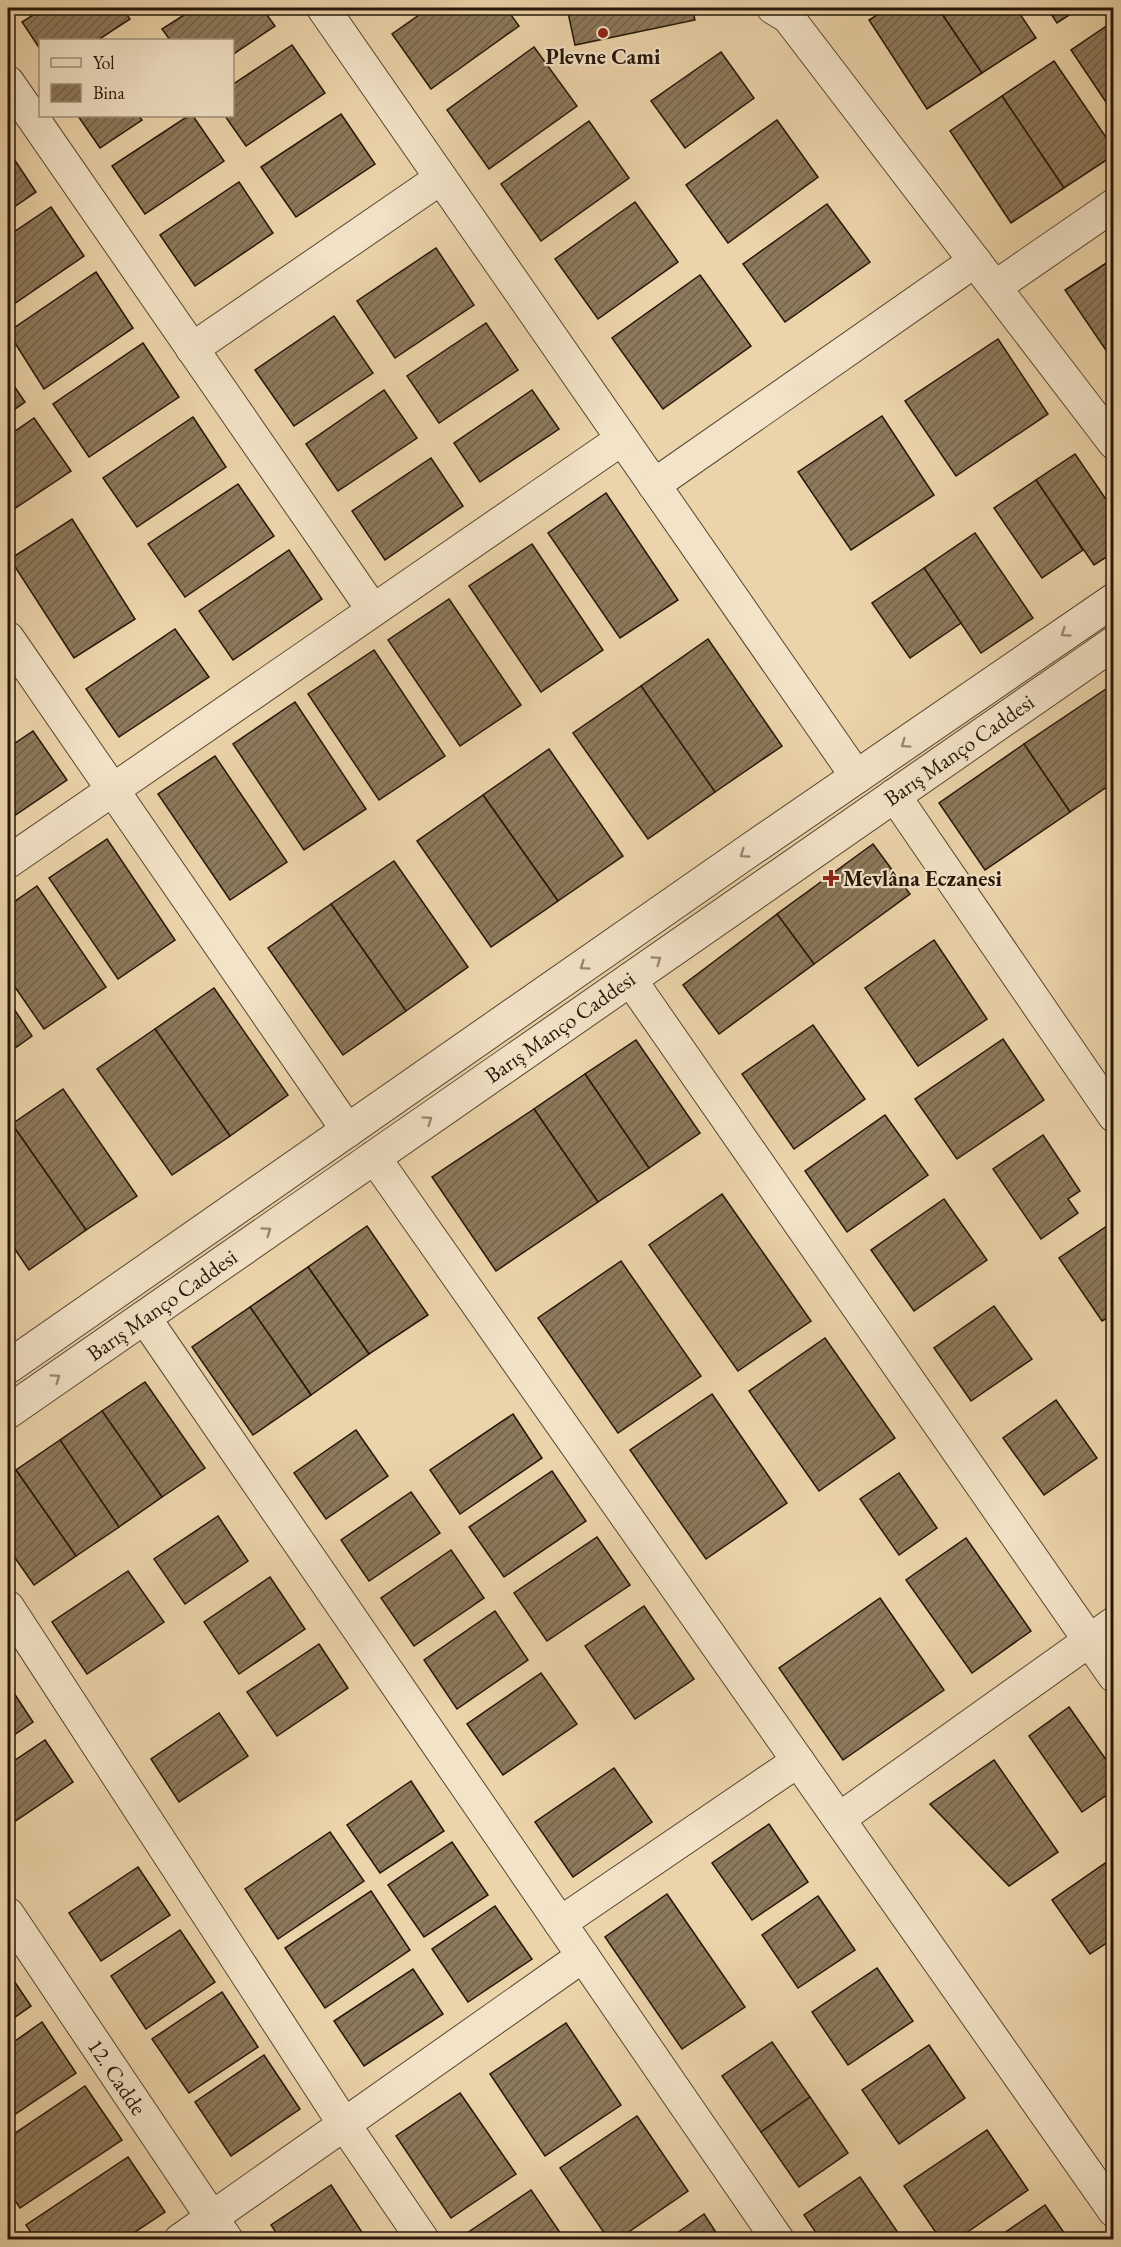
<svg xmlns="http://www.w3.org/2000/svg" width="1121" height="2247" viewBox="0 0 1121 2247" font-family="'EB Garamond',serif">
  <defs>
    <pattern id="building-hatch" width="6" height="6" patternUnits="userSpaceOnUse" patternTransform="scale(1.5)"><rect width="6" height="6" fill="#8d795c"/><path d="M-1 1l2-2M0 6l6-6M5 7l2-2" fill="none" stroke="#73624a"/></pattern>
  </defs>
  <rect width="100%" height="100%" fill="#ecd4aa"/>
  <filter id="stains"><feTurbulence type="fractalNoise" baseFrequency=".00333" numOctaves="4"/><feColorMatrix values="0 0 0 0 .2 0 0 0 0 .09 0 0 0 0 .02 0 0 0 .5 -.17"/></filter>
  <radialGradient id="worn" r=".72"><stop offset=".6" stop-color="#630" stop-opacity="0"/><stop offset="1" stop-color="#630" stop-opacity=".3"/></radialGradient>
  <g fill="url(#building-hatch)" stroke="#261608" stroke-width="1.5">
    <path d="M 44,8 L 122,8 L 130,19 L 98,40 L 40,40 L 40,49 L 22,22 Z"/>
    <path d="M 195,8 L 262,8 L 275,26 L 232,55 L 232,40 L 170,40 L 162,29 Z"/>
    <path d="M 429,8 L 506,8 L 519,26 L 431,89 L 392,34 Z"/>
    <path d="M 567,8 L 692,8 L 695,20 L 575,45 Z"/>
    <path d="M 888,8 L 938,8 L 982,73 L 927,109 L 869,20 Z"/>
    <path d="M 938,8 L 1016,8 L 1036,38 L 982,73 Z"/>
    <path d="M 1047,8 L 1080,8 L 1057,23 Z"/>
    <path d="M 1114,21 L 1114,114 L 1071,50 Z"/>
    <path d="M 292,45 L 325,93 L 246,146 L 225,116 L 232,116 L 232,85 Z"/>
    <path d="M 534,47 L 577,106 L 489,169 L 447,110 Z"/>
    <path d="M 721,52 L 754,98 L 685,148 L 651,101 Z"/>
    <path d="M 1054,61 L 1114,149 L 1114,155 L 1064,188 L 1002,96 Z"/>
    <path d="M 1002,96 L 1064,188 L 1011,223 L 950,131 Z"/>
    <path d="M 341,114 L 375,164 L 296,217 L 261,167 Z"/>
    <path d="M 78,116 L 139,116 L 142,120 L 100,148 Z"/>
    <path d="M 188,116 L 193,116 L 224,161 L 145,214 L 112,166 Z"/>
    <path d="M 777,120 L 818,177 L 728,243 L 686,185 Z"/>
    <path d="M 589,121 L 629,178 L 541,241 L 501,184 Z"/>
    <path d="M 8,150 L 36,192 L 8,211 Z"/>
    <path d="M 239,182 L 273,233 L 195,286 L 160,235 Z"/>
    <path d="M 635,202 L 678,262 L 598,319 L 555,259 Z"/>
    <path d="M 827,204 L 870,262 L 785,322 L 743,264 Z"/>
    <path d="M 51,207 L 84,256 L 8,308 L 8,236 Z"/>
    <path d="M 436,248 L 474,305 L 395,358 L 357,301 Z"/>
    <path d="M 1114,258 L 1114,362 L 1065,290 Z"/>
    <path d="M 96,272 L 133,328 L 44,389 L 8,332 Z"/>
    <path d="M 700,275 L 751,346 L 663,409 L 612,338 Z"/>
    <path d="M 334,316 L 373,373 L 294,426 L 255,370 Z"/>
    <path d="M 486,323 L 518,370 L 439,423 L 407,376 Z"/>
    <path d="M 998,339 L 1048,414 L 956,476 L 905,401 Z"/>
    <path d="M 143,343 L 179,397 L 89,457 L 53,404 Z"/>
    <path d="M 8,377 L 25,402 L 8,414 Z"/>
    <path d="M 384,390 L 417,438 L 338,491 L 306,444 Z"/>
    <path d="M 532,390 L 559,429 L 480,482 L 454,443 Z"/>
    <path d="M 882,416 L 934,495 L 851,550 L 798,472 Z"/>
    <path d="M 193,417 L 226,467 L 137,527 L 103,478 Z"/>
    <path d="M 34,418 L 71,471 L 8,513 L 8,436 Z"/>
    <path d="M 1075,454 L 1114,511 L 1114,552 L 1094,565 L 1036,480 Z"/>
    <path d="M 431,458 L 463,506 L 385,560 L 352,511 Z"/>
    <path d="M 1036,480 L 1083,550 L 1042,578 L 994,508 Z"/>
    <path d="M 238,484 L 274,536 L 185,597 L 148,544 Z"/>
    <path d="M 606,493 L 678,600 L 620,638 L 548,533 Z"/>
    <path d="M 72,519 L 135,619 L 74,658 L 10,559 Z"/>
    <path d="M 975,533 L 1033,618 L 981,653 L 924,568 Z"/>
    <path d="M 532,544 L 603,650 L 541,692 L 469,586 Z"/>
    <path d="M 289,550 L 322,599 L 233,660 L 199,611 Z"/>
    <path d="M 924,568 L 961,623 L 910,658 L 872,603 Z"/>
    <path d="M 449,599 L 521,705 L 460,746 L 388,640 Z"/>
    <path d="M 175,629 L 209,677 L 119,737 L 86,689 Z"/>
    <path d="M 708,639 L 782,746 L 715,792 L 641,686 Z"/>
    <path d="M 374,650 L 445,756 L 379,800 L 308,694 Z"/>
    <path d="M 641,686 L 715,792 L 648,839 L 573,733 Z"/>
    <path d="M 1109,687 L 1114,693 L 1114,782 L 1070,812 L 1024,744 Z"/>
    <path d="M 295,702 L 366,809 L 304,850 L 233,744 Z"/>
    <path d="M 33,731 L 67,780 L 8,820 L 8,748 Z"/>
    <path d="M 1024,744 L 1070,812 L 985,870 L 939,803 Z"/>
    <path d="M 549,749 L 623,856 L 558,901 L 483,795 Z"/>
    <path d="M 215,756 L 287,862 L 230,900 L 158,794 Z"/>
    <path d="M 483,795 L 558,901 L 491,947 L 417,841 Z"/>
    <path d="M 107,839 L 175,940 L 118,979 L 49,878 Z"/>
    <path d="M 873,844 L 910,894 L 814,964 L 777,914 Z"/>
    <path d="M 394,861 L 468,967 L 406,1011 L 331,904 Z"/>
    <path d="M 37,886 L 106,987 L 44,1029 L 8,977 L 8,906 Z"/>
    <path d="M 331,904 L 406,1011 L 343,1055 L 268,948 Z"/>
    <path d="M 777,914 L 814,964 L 719,1034 L 683,985 Z"/>
    <path d="M 934,940 L 987,1019 L 918,1066 L 865,988 Z"/>
    <path d="M 214,988 L 288,1095 L 230,1136 L 155,1029 Z"/>
    <path d="M 8,1000 L 32,1036 L 8,1053 Z"/>
    <path d="M 813,1025 L 865,1099 L 794,1149 L 742,1074 Z"/>
    <path d="M 155,1029 L 230,1136 L 172,1175 L 97,1069 Z"/>
    <path d="M 1003,1039 L 1044,1100 L 957,1159 L 915,1099 Z"/>
    <path d="M 636,1040 L 700,1133 L 649,1168 L 585,1074 Z"/>
    <path d="M 585,1074 L 649,1168 L 598,1202 L 534,1109 Z"/>
    <path d="M 63,1089 L 137,1196 L 86,1230 L 12,1124 Z"/>
    <path d="M 534,1109 L 598,1202 L 496,1271 L 432,1177 Z"/>
    <path d="M 885,1115 L 928,1175 L 847,1232 L 805,1171 Z"/>
    <path d="M 12,1124 L 86,1230 L 29,1270 L 8,1239 L 8,1127 Z"/>
    <path d="M 1043,1135 L 1080,1191 L 1068,1199 L 1078,1213 L 1041,1239 L 993,1169 Z"/>
    <path d="M 722,1194 L 811,1321 L 738,1371 L 649,1245 Z"/>
    <path d="M 944,1199 L 987,1260 L 914,1311 L 871,1250 Z"/>
    <path d="M 367,1226 L 428,1315 L 369,1354 L 308,1267 Z"/>
    <path d="M 1107,1226 L 1114,1236 L 1114,1314 L 1102,1321 L 1059,1258 Z"/>
    <path d="M 621,1261 L 701,1376 L 618,1433 L 538,1318 Z"/>
    <path d="M 308,1267 L 369,1354 L 311,1395 L 250,1307 Z"/>
    <path d="M 994,1306 L 1032,1359 L 971,1401 L 934,1348 Z"/>
    <path d="M 250,1307 L 311,1395 L 253,1435 L 192,1347 Z"/>
    <path d="M 825,1338 L 895,1438 L 819,1491 L 749,1391 Z"/>
    <path d="M 145,1382 L 205,1468 L 162,1497 L 102,1411 Z"/>
    <path d="M 712,1394 L 787,1503 L 706,1559 L 630,1450 Z"/>
    <path d="M 1056,1400 L 1097,1458 L 1044,1495 L 1003,1438 Z"/>
    <path d="M 102,1411 L 162,1497 L 119,1527 L 60,1440 Z"/>
    <path d="M 513,1414 L 542,1458 L 460,1514 L 430,1470 Z"/>
    <path d="M 356,1430 L 388,1476 L 326,1519 L 294,1473 Z"/>
    <path d="M 60,1440 L 119,1527 L 76,1556 L 16,1470 Z"/>
    <path d="M 16,1470 L 76,1556 L 34,1585 L 8,1548 L 8,1476 Z"/>
    <path d="M 552,1471 L 586,1521 L 504,1577 L 469,1527 Z"/>
    <path d="M 899,1473 L 937,1528 L 899,1555 L 860,1499 Z"/>
    <path d="M 411,1492 L 440,1533 L 369,1581 L 341,1540 Z"/>
    <path d="M 218,1516 L 248,1561 L 185,1604 L 154,1559 Z"/>
    <path d="M 597,1537 L 630,1585 L 547,1641 L 514,1593 Z"/>
    <path d="M 966,1538 L 1031,1631 L 972,1673 L 906,1580 Z"/>
    <path d="M 451,1550 L 484,1598 L 414,1646 L 381,1598 Z"/>
    <path d="M 128,1571 L 164,1622 L 87,1674 L 52,1622 Z"/>
    <path d="M 270,1577 L 305,1629 L 239,1674 L 204,1622 Z"/>
    <path d="M 880,1598 L 944,1690 L 843,1760 L 779,1668 Z"/>
    <path d="M 644,1606 L 694,1679 L 635,1719 L 585,1646 Z"/>
    <path d="M 495,1611 L 528,1660 L 457,1709 L 424,1660 Z"/>
    <path d="M 319,1644 L 348,1688 L 277,1736 L 247,1692 Z"/>
    <path d="M 541,1673 L 577,1724 L 503,1775 L 467,1724 Z"/>
    <path d="M 8,1684 L 33,1722 L 8,1739 Z"/>
    <path d="M 1069,1707 L 1114,1771 L 1114,1790 L 1082,1812 L 1029,1736 Z"/>
    <path d="M 219,1713 L 248,1756 L 179,1802 L 151,1759 Z"/>
    <path d="M 45,1740 L 73,1782 L 8,1826 L 8,1765 Z"/>
    <path d="M 994,1760 L 1058,1852 L 1009,1886 L 930,1804 Z"/>
    <path d="M 614,1768 L 652,1822 L 573,1877 L 535,1822 Z"/>
    <path d="M 411,1781 L 444,1831 L 380,1873 L 347,1825 Z"/>
    <path d="M 769,1824 L 808,1882 L 752,1920 L 712,1863 Z"/>
    <path d="M 330,1832 L 364,1881 L 278,1939 L 245,1889 Z"/>
    <path d="M 452,1842 L 488,1895 L 424,1937 L 388,1885 Z"/>
    <path d="M 1114,1857 L 1114,1938 L 1090,1954 L 1052,1900 Z"/>
    <path d="M 138,1867 L 170,1915 L 101,1961 L 69,1913 Z"/>
    <path d="M 371,1891 L 410,1950 L 325,2008 L 285,1948 Z"/>
    <path d="M 667,1894 L 745,2007 L 682,2049 L 605,1937 Z"/>
    <path d="M 818,1896 L 855,1950 L 798,1988 L 762,1935 Z"/>
    <path d="M 495,1906 L 532,1959 L 468,2002 L 432,1949 Z"/>
    <path d="M 180,1930 L 215,1982 L 146,2029 L 111,1976 Z"/>
    <path d="M 877,1968 L 913,2021 L 848,2065 L 812,2012 Z"/>
    <path d="M 413,1969 L 443,2014 L 364,2066 L 334,2021 Z"/>
    <path d="M 8,1972 L 31,2006 L 8,2022 Z"/>
    <path d="M 222,1992 L 258,2047 L 189,2093 L 152,2039 Z"/>
    <path d="M 42,2022 L 76,2073 L 8,2119 L 8,2046 Z"/>
    <path d="M 566,2023 L 621,2105 L 545,2156 L 490,2074 Z"/>
    <path d="M 772,2042 L 810,2097 L 761,2132 L 722,2076 Z"/>
    <path d="M 929,2045 L 965,2098 L 899,2144 L 862,2090 Z"/>
    <path d="M 264,2055 L 300,2109 L 231,2156 L 195,2102 Z"/>
    <path d="M 85,2086 L 122,2140 L 20,2208 L 8,2190 L 8,2138 Z"/>
    <path d="M 460,2093 L 516,2174 L 451,2218 L 396,2136 Z"/>
    <path d="M 810,2097 L 848,2153 L 799,2187 L 761,2132 Z"/>
    <path d="M 637,2116 L 688,2191 L 617,2240 L 609,2240 L 560,2168 Z"/>
    <path d="M 987,2130 L 1028,2190 L 956,2240 L 941,2240 L 904,2186 Z"/>
    <path d="M 128,2157 L 165,2212 L 123,2240 L 36,2240 L 26,2225 Z"/>
    <path d="M 860,2177 L 903,2240 L 821,2240 L 804,2215 Z"/>
    <path d="M 331,2185 L 367,2240 L 281,2240 L 271,2225 Z"/>
    <path d="M 531,2190 L 565,2240 L 471,2240 L 467,2233 Z"/>
    <path d="M 1045,2205 L 1069,2240 L 994,2240 Z"/>
    <path d="M 704,2214 L 721,2240 L 667,2240 Z"/>
  </g>
  <g fill="none" stroke-linecap="round" stroke-linejoin="round">
    <g stroke="#584630" stroke-width="34">
      <g id="minor">
        <path d="M 323,8 L 857,777"/>
        <path d="M 773,8 L 788,17 L 1114,443"/>
        <path d="M 8,82 L 373,610"/>
        <path d="M 995,287 L 1114,205"/>
        <path d="M 192,349 L 441,178"/>
        <path d="M 654,485 L 975,261"/>
        <path d="M 8,638 L 348,1131"/>
        <path d="M 894,795 L 1114,1116"/>
        <path d="M 8,862 L 622,439"/>
        <path d="M 630,979 L 1114,1676"/>
        <path d="M 374,1157 L 1114,2211"/>
        <path d="M 144,1317 L 778,2240"/>
        <path d="M 8,1607 L 344,2124 L 423,2240"/>
        <path d="M 839,1819 L 1114,1623"/>
        <path d="M 8,1914 L 227,2240"/>
        <path d="M 560,1923 L 798,1761"/>
        <path d="M 180,2240 L 583,1956"/>
      </g>
    </g>
    <g stroke="#584630" stroke-width="35">
      <g id="tertiary">
        <path d="M 8,1367 L 747,852 L 1114,600"/>
        <path d="M 8,1412 L 1114,643"/>
      </g>
    </g>
    <use href="#minor" stroke="#f3e3c8" stroke-width="32"/>
    <use href="#tertiary" stroke="#f3e3c8" stroke-width="33"/>
  </g>
  <defs><path id="oneway-chevron" d="M-2-3.5L2.5 0L-2 3.5" fill="none" stroke-width="1.6" stroke-linecap="round" stroke-linejoin="round" transform="scale(1.5)"/></defs>
  <g stroke="#978772">
    <use href="#oneway-chevron" transform="translate(1065 633) rotate(145)"/>
    <use href="#oneway-chevron" transform="translate(905 744) rotate(145)"/>
    <use href="#oneway-chevron" transform="translate(744 854) rotate(145)"/>
    <use href="#oneway-chevron" transform="translate(657 960) rotate(-35)"/>
    <use href="#oneway-chevron" transform="translate(584 966) rotate(145)"/>
    <use href="#oneway-chevron" transform="translate(428 1120) rotate(-35)"/>
    <use href="#oneway-chevron" transform="translate(267 1231) rotate(-35)"/>
    <use href="#oneway-chevron" transform="translate(56 1378) rotate(-35)"/>
  </g>
  <g fill="#8f2418" stroke="#f3e3c8" stroke-width="2">
    <circle cx="603" cy="33" r="6"/>
    <path d="M828 869h6v6h6v6h-6v6h-6v-6h-6v-6h6z"/>
  </g>
  <g text-anchor="middle" dominant-baseline="central" stroke-width="4.5" stroke-linejoin="round" paint-order="stroke">
    <g font-size="22" font-weight="bold" fill="#261608" stroke="#f3e3c8">
      <text x="603" y="56">Plevne Cami</text>
      <text x="843" y="878" text-anchor="start">Mevlâna Eczanesi</text>
    </g>
    <g font-size="22" fill="#261608" stroke="#f3e3c8">
      <text transform="translate(959 750) rotate(-35)">Barış Manço Caddesi</text>
      <text transform="translate(560 1027) rotate(-35)">Barış Manço Caddesi</text>
      <text transform="translate(162 1305) rotate(-35)">Barış Manço Caddesi</text>
      <text transform="translate(117 2077) rotate(56)">12. Cadde</text>
    </g>
  </g>
  <rect width="1121" height="2247" fill="none" stroke="#ecd4aa" stroke-width="30"/>
  <rect x="9" y="9" width="1103" height="2229" fill="none" stroke="#261608" stroke-width="3"/>
  <rect x="15" y="15" width="1091" height="2217" fill="none" stroke="#261608" stroke-width="1.5"/>
  <rect x="39" y="39" width="195" height="78" fill="#f3e3c8" stroke="#a1917b" stroke-width="1.5"/>
  <rect x="51" y="58" width="30" height="9" fill="#f3e3c8" stroke="#a1917b" stroke-width="1.5"/>
  <text x="93" y="69" font-size="18" fill="#261608">Yol</text>
  <rect x="51" y="84" width="30" height="18" fill="url(#building-hatch)" stroke="#a1917b" stroke-width="1.5"/>
  <text x="93" y="99" font-size="18" fill="#261608">Bina</text>
  <rect width="100%" height="100%" filter="url(#stains)"/>
  <rect width="100%" height="100%" fill="url(#worn)"/>
</svg>
